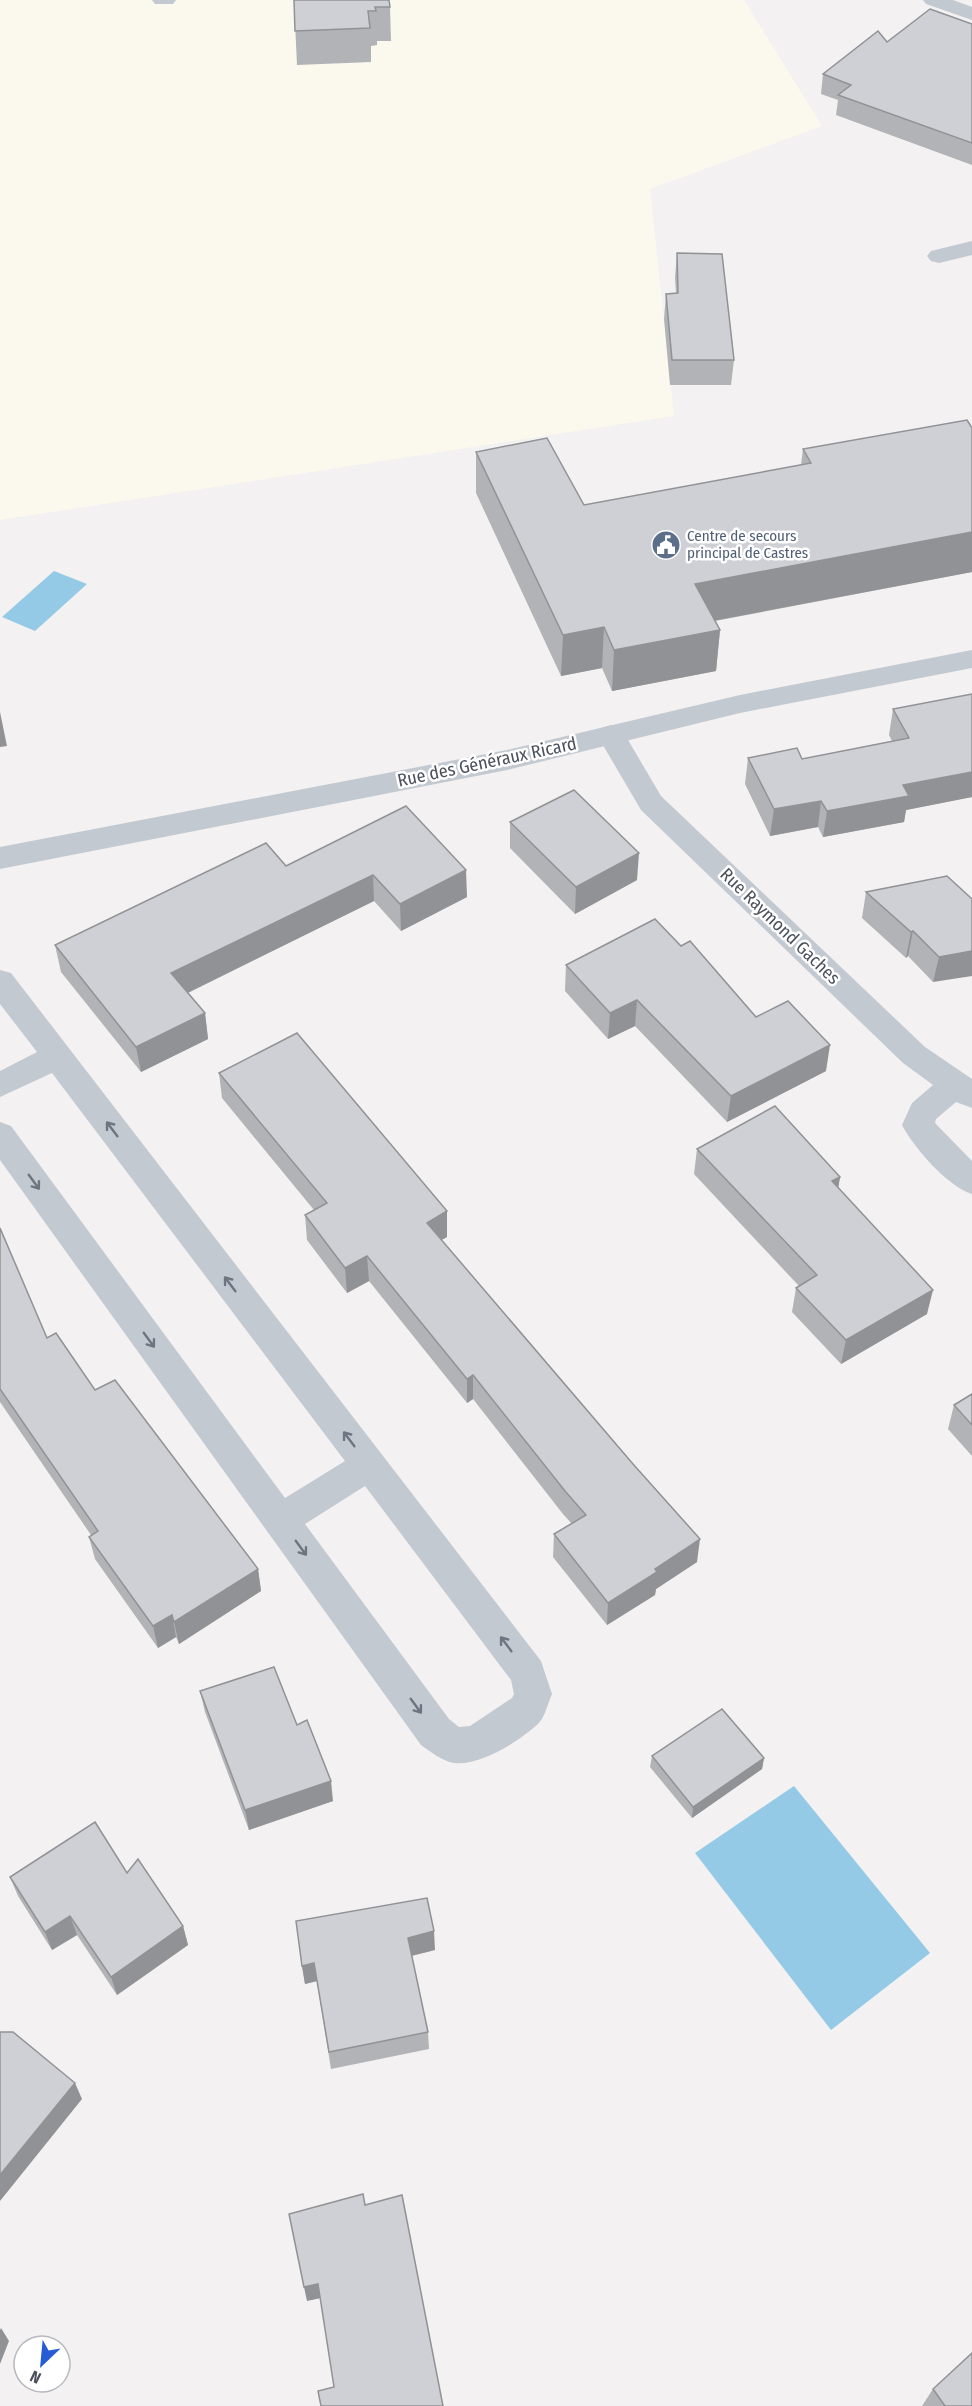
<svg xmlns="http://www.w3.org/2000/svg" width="972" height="2406" viewBox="0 0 972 2406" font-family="'Fira Sans Condensed',sans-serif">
  <rect width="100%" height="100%" fill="#f3f1f1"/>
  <path fill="#fbf9ed" d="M 0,0 L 744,0 L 822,126 L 650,189 L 674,416 L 0,520 Z"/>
  <g fill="#94cae6">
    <path d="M 54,571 L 87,584 L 35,631 L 2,617 Z"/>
    <path d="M 794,1786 L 930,1953 L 831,2030 L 695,1853 Z"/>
  </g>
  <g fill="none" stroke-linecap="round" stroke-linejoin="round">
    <path fill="#c3c9d1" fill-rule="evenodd" d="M 152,0 L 176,0 L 173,4 L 155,4 Z"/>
    <g fill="#c3c9d1" fill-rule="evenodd">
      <path d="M 923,0 L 953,0 L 972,7 L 972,20 L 926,4 Z"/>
      <path d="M 972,241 L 972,255 L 939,263 L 931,261 L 927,256 L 931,251 Z"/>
      <path d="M 611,725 L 621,728 L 661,796 L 925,1047 L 972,1079 L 972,1108 L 956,1102 L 936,1119 L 935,1123 L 972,1161 L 972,1194 C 947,1186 914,1148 902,1125 L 912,1103 L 933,1085 L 903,1063 L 641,810 L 597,735 L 601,728 Z"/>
      <path d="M 0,970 L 11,973 L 541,1661 L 552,1694 C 548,1703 545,1717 538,1724 C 519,1741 481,1766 454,1763 C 442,1761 431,1752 421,1745 L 0,1160 L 0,1122 L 11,1126 L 285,1498 L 345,1461 L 52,1073 L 0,1097 L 0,1071 L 37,1052 L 0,1004 ZM 365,1486 L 511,1680 L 514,1694 L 512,1698 L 470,1726 L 459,1727 L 449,1719 L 305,1524 Z"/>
    </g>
    <path fill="#c3c9d1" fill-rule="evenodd" d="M 972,650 L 972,668 L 740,713 L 507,770 L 0,869 L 0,847 L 507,750 L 740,695 Z"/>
  </g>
  <g fill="#b1b3b7">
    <path d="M 294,0 L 390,7 L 391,41 L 377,41 L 377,45 L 371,46 L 371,62 L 297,65 Z"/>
    <path d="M 972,24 L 972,165 L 836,115 L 838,100 L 821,94 L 823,74 L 887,42 Z"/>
    <path d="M 677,253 L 734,360 L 731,385 L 670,385 L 664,319 L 666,294 L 676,293 L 675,278 Z"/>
    <path d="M 972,428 L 972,572 L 715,621 L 720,630 L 716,671 L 612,691 L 602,668 L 561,676 L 476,493 L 476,452 L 584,505 L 801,465 L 803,449 Z"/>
    <path d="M 972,694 L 972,797 L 906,810 L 904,822 L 823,837 L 818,827 L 770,836 L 745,784 L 748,758 L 802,759 L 892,741 L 889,735 L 893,709 Z"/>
    <path d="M 406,806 L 467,897 L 401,931 L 374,901 L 188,993 L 205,1013 L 208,1039 L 141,1072 L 61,972 L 55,945 L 286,866 Z"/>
    <path d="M 510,822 L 637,880 L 575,914 L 510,848 Z"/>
    <path d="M 866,892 L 972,899 L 933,982 L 908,956 L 906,958 L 862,918 Z"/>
    <path d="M 681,946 L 756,1017 L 826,1071 L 727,1122 L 635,1026 L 608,1039 L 565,991 L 566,965 Z"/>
    <path d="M 219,1073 L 447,1211 L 447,1237 L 441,1240 L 697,1562 L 656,1589 L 655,1595 L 607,1625 L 553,1557 L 554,1534 L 572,1524 L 563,1514 L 473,1399 L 467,1403 L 369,1281 L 347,1293 L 307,1240 L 305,1215 L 314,1210 L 222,1098 Z"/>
    <path d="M 697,1149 L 840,1177 L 838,1188 L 927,1314 L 841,1364 L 792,1312 L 796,1288 L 799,1286 L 694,1174 Z"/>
    <path d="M 0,1228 L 47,1338 L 258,1569 L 261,1591 L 179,1644 L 176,1637 L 158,1648 L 95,1559 L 89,1537 L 91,1535 L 0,1402 Z"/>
    <path d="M 972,1394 L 972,1456 L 948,1429 L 954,1405 Z"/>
    <path d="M 200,1691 L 333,1801 L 249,1830 L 205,1712 Z"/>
    <path d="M 652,1756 L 764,1758 L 762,1769 L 692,1818 L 650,1767 Z"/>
    <path d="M 127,1873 L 183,1926 L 188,1945 L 117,1995 L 77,1935 L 52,1950 L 18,1896 L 10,1877 Z"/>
    <path d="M 435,1950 L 412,1956 L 428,2032 L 429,2049 L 331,2069 L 317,1981 L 305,1984 L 302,1966 Z"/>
    <path d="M 933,2389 L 972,2406 L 922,2406 Z"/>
  </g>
  <g fill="#909295">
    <path d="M 972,532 L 972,572 L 691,625 L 695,584 Z"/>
    <path d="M 604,627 L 602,668 L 561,676 L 563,635 Z"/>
    <path d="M 720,630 L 716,671 L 612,691 L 614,650 Z"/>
    <path d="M 0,712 L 7,746 L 0,747 Z"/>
    <path d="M 972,772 L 972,797 L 906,810 L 904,822 L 823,837 L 827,811 L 903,785 Z"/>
    <path d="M 821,801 L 818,827 L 770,836 L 774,809 Z"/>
    <path d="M 639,853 L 637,880 L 575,914 L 576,887 Z"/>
    <path d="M 466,870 L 467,897 L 401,931 L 400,904 Z"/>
    <path d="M 373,875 L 374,901 L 175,999 L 171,973 Z"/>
    <path d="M 913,931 L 908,956 L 906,958 L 911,932 Z"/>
    <path d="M 972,951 L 972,976 L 933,982 L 939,957 Z"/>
    <path d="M 637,1000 L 635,1026 L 608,1039 L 610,1013 Z"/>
    <path d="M 205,1013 L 208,1039 L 141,1072 L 136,1047 Z"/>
    <path d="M 830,1045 L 826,1071 L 727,1122 L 731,1096 Z"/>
    <path d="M 840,1177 L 836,1202 L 832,1181 Z"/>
    <path d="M 447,1211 L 447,1237 L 427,1248 L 427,1223 Z"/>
    <path d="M 367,1256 L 369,1281 L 347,1293 L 345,1268 Z"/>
    <path d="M 933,1290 L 927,1314 L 841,1364 L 846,1340 Z"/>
    <path d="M 473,1375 L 473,1399 L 467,1403 L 467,1379 Z"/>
    <path d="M 700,1539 L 697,1562 L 656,1589 L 655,1595 L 607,1625 L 608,1603 L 655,1569 Z"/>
    <path d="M 258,1569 L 261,1591 L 179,1644 L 174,1622 Z"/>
    <path d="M 172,1615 L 176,1637 L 158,1648 L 153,1626 Z"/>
    <path d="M 764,1758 L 762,1769 L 692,1818 L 693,1807 Z"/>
    <path d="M 331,1781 L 333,1801 L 249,1830 L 245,1810 Z"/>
    <path d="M 70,1916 L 77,1935 L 52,1950 L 45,1932 Z"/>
    <path d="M 183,1926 L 188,1945 L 117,1995 L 111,1977 Z"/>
    <path d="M 434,1931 L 435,1950 L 410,1956 L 408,1938 Z"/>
    <path d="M 314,1963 L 317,1981 L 305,1984 L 302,1966 Z"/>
    <path d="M 75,2083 L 82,2099 L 0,2201 L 0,2175 Z"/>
    <path d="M 318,2284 L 321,2298 L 307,2301 L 304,2287 Z"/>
    <path d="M 1,2328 L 9,2341 L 0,2364 L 0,2330 Z"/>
  </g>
  <g fill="#ced0d5" stroke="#909295" stroke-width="1.5">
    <path d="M 294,0 L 389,0 L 390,7 L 375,7 L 376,11 L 368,11 L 370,28 L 295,31 Z"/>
    <path d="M 930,9 L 972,24 L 972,143 L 838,95 L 851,85 L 823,74 L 878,31 L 887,42 Z"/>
    <path d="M 677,253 L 722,254 L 734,360 L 672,360 L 666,294 L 678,293 Z"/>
    <path d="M 967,420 L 972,428 L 972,532 L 695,584 L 720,630 L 614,650 L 604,627 L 563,635 L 476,452 L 547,438 L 584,505 L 811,463 L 803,449 Z"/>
    <path d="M 972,694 L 972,772 L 903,785 L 909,796 L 827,811 L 821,801 L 774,809 L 748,758 L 797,748 L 802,759 L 909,738 L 893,709 Z"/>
    <path d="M 574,790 L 639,853 L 576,887 L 510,822 Z"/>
    <path d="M 406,806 L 466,870 L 400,904 L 373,875 L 171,973 L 205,1013 L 136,1047 L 55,945 L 266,843 L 286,866 Z"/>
    <path d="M 947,876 L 972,899 L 972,951 L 939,957 L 913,931 L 911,932 L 866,892 Z"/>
    <path d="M 655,919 L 681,946 L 690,941 L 756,1017 L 788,1001 L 830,1045 L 731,1096 L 637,1000 L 610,1013 L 566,965 Z"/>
    <path d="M 297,1033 L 447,1211 L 427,1223 L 633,1464 L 700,1539 L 655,1569 L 657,1572 L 608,1603 L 554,1534 L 586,1515 L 565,1491 L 473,1375 L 467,1379 L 367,1256 L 345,1268 L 305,1215 L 327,1203 L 219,1073 Z"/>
    <path d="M 775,1106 L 840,1177 L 832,1181 L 933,1290 L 846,1340 L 796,1288 L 817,1275 L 697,1149 Z"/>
    <path d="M 0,1228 L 47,1338 L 56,1333 L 95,1390 L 115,1380 L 258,1569 L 174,1622 L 172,1615 L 153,1626 L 89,1537 L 98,1531 L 0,1389 Z"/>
    <path d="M 972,1394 L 972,1425 L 954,1405 Z"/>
    <path d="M 274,1667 L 297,1725 L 307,1720 L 331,1781 L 245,1810 L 200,1691 Z"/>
    <path d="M 722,1709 L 764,1758 L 693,1807 L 652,1756 Z"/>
    <path d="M 95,1822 L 127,1873 L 138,1859 L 183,1926 L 111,1977 L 70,1916 L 45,1932 L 10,1877 Z"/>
    <path d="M 427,1898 L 434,1931 L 408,1938 L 428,2032 L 329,2052 L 314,1963 L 302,1966 L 296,1921 Z"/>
    <path d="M 0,2032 L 13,2032 L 75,2083 L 0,2175 Z"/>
    <path d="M 363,2194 L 365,2205 L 402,2195 L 443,2406 L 321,2406 L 318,2391 L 334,2387 L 318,2284 L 304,2287 L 289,2214 Z"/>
    <path d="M 972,2353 L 972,2406 L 945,2406 L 933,2389 Z"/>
  </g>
  <defs><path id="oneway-shaft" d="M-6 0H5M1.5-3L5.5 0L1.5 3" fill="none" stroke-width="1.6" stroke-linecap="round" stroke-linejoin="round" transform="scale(1.5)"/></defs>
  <g stroke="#6e7580">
    <use href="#oneway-shaft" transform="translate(112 1129) rotate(-127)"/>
    <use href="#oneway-shaft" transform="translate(34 1182) rotate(54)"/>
    <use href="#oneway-shaft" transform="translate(230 1284) rotate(-127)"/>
    <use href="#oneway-shaft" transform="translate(149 1340) rotate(54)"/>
    <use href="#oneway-shaft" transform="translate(349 1439) rotate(-127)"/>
    <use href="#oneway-shaft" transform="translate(301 1548) rotate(54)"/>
    <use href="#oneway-shaft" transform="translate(506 1644) rotate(-127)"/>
    <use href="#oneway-shaft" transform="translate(416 1706) rotate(54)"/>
  </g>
  <defs>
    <g id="civic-disc" transform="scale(1.5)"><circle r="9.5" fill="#5c6f8a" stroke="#fff"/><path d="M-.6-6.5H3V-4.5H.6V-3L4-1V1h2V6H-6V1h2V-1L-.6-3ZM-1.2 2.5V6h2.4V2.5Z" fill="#fff"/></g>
  </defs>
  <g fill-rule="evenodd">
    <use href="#civic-disc" x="666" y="545"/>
  </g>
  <g text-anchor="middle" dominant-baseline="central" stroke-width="5" stroke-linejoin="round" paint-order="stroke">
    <g font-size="15" fill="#4e5e75" stroke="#fff" text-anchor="start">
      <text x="687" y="536">Centre de secours<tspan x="687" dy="17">principal de Castres</tspan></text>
    </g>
    <g font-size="18" fill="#4a515d" stroke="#fff">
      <text transform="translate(487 762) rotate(-12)">Rue des Généraux Ricard</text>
      <text transform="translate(780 926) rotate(44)">Rue Raymond Gaches</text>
    </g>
  </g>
  <g transform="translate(42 2364) rotate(206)"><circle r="28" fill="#ffffff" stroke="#b7b9be" stroke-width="1.5"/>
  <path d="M0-4.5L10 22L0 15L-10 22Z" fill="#275cd7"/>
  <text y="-9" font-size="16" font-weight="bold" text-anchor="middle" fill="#4a515d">N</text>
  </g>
</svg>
